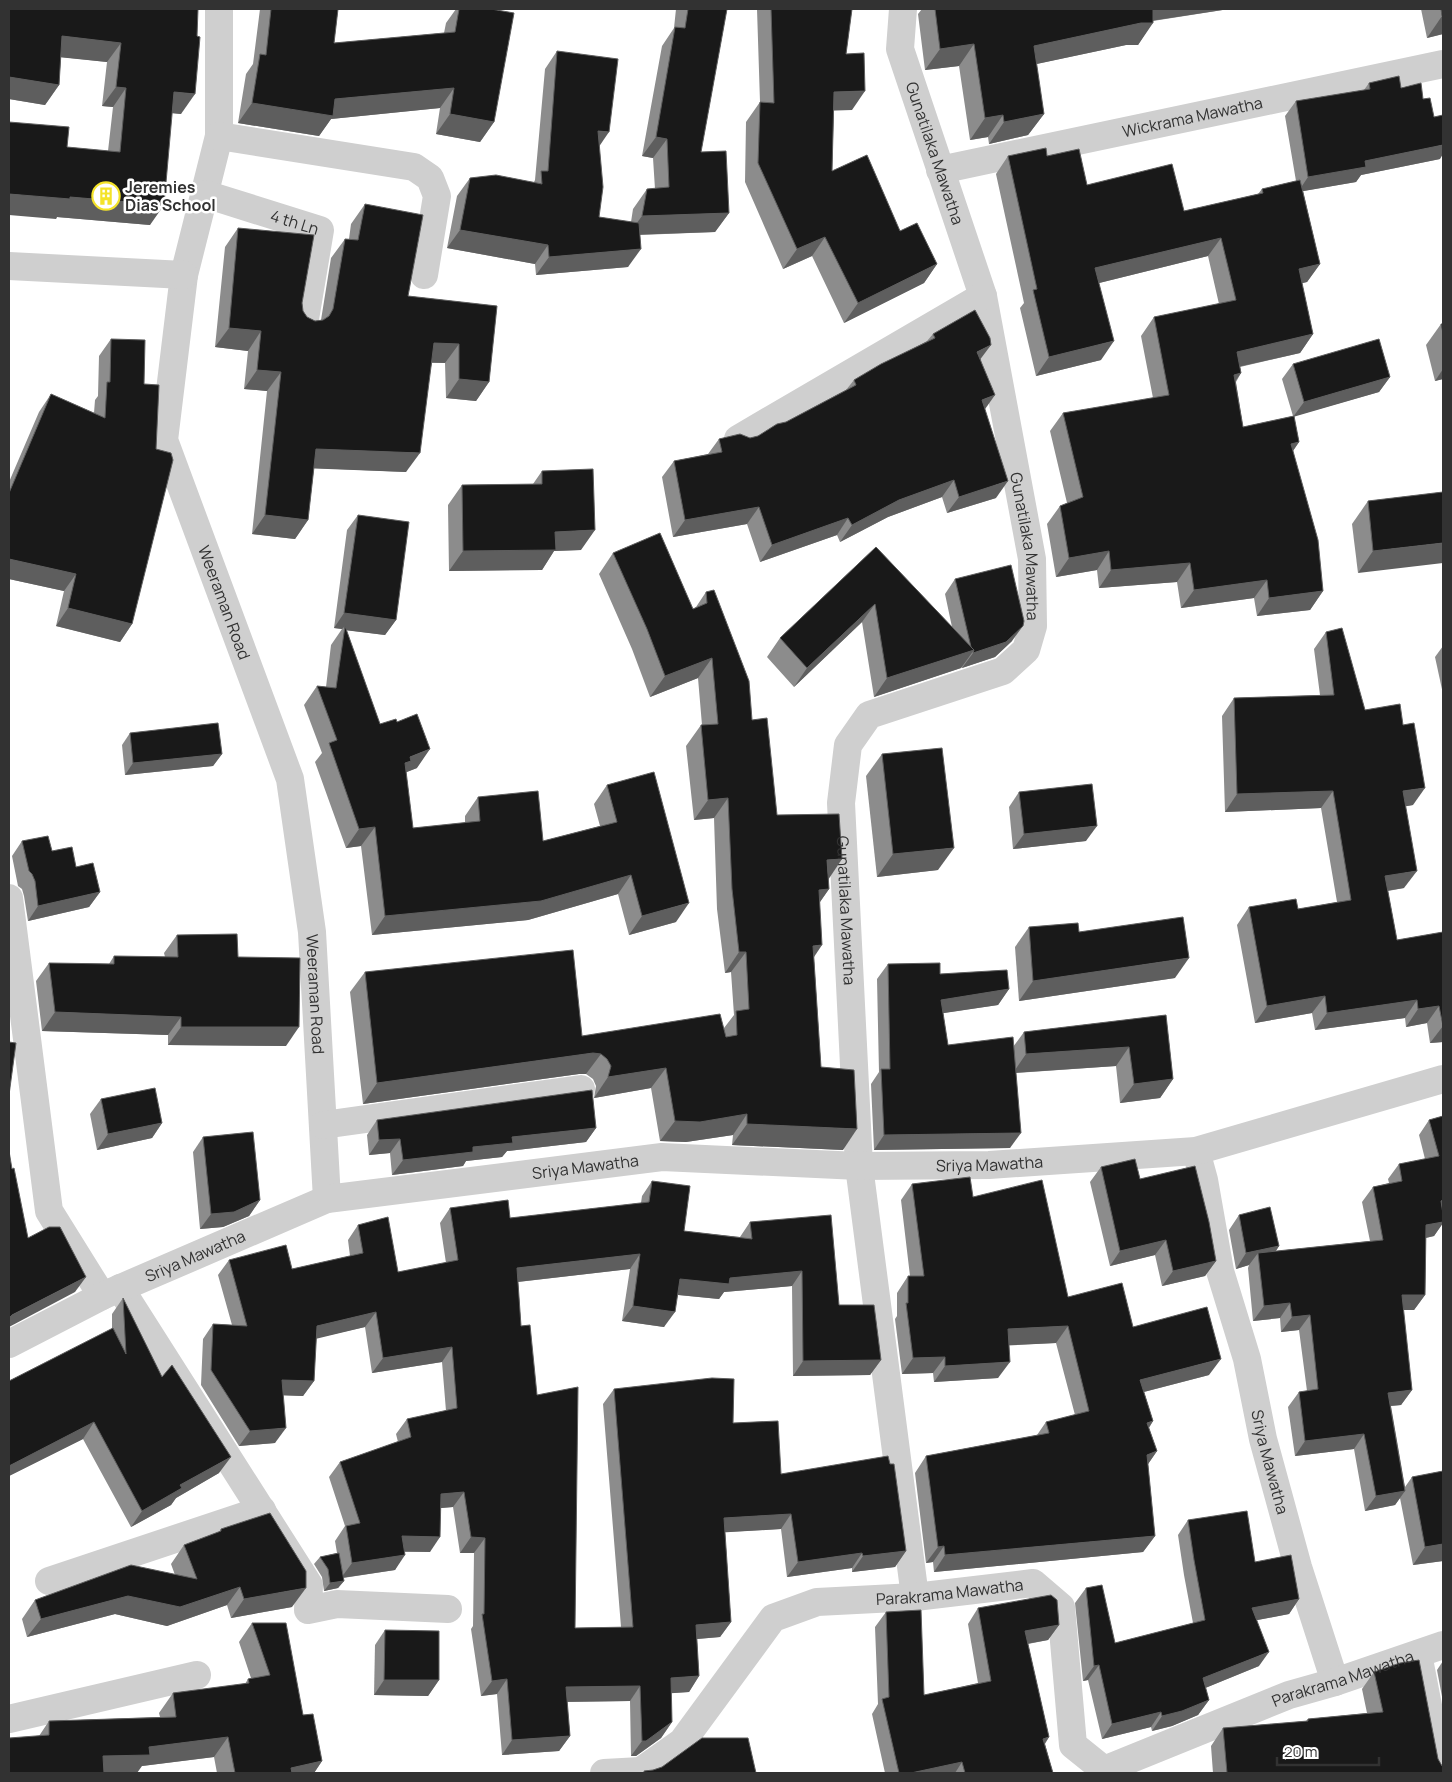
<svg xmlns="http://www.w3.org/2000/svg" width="1452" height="1782" viewBox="0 0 1452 1782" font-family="Manrope,sans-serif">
  <rect width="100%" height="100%" fill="#fff"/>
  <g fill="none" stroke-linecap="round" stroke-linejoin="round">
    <g stroke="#cfcfcf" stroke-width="28">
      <path id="s1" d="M 219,9 L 219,136 L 184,275 L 164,440 L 290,779 L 312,932 L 327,1199"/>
      <path id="s2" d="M 903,9 L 900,49 L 983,296 L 1032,559 L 1033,626 L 1026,650 L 1003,671 L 869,715 L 848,745 L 841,803 L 859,1166 L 915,1597"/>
      <path d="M 219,136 L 414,167 L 430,178 L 437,196 L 424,275"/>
      <path id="s3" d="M 940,170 L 1443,64"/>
      <path id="s4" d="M 205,194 L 320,230 L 304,325"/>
      <path d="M 9,266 L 184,275"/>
      <path d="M 738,439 L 983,296"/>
      <path d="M 9,898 L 49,1211 L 102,1296"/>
      <path d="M 323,1125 L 581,1089"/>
      <path id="s5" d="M 1196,1151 L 1204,1180 L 1220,1271 L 1247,1359 L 1263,1439 L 1298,1567 L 1335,1682"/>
      <path d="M 120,1288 L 309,1585 L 308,1610 L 337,1604 L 448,1609"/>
      <path id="s6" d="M 9,1344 L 102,1296 L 327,1199 L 662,1157 L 859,1166 L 989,1165 L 1196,1151 L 1443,1079"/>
      <path d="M 49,1581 L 262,1510"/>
      <path d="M 1418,1654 L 1441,1773"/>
      <path d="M 9,1719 L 197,1675"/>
      <path id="s7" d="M 604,1773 L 641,1771 L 682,1742 L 773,1618 L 817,1602 L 915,1597 L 1033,1583 L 1061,1607 L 1073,1745 L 1104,1770 L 1289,1695 L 1335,1682 L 1443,1645"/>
    </g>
  </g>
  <g fill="#8c8c8c">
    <path d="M 9,9 L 198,9 L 181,114 L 172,113 L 150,225 L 57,217 L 56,219 L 67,147 L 108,151 L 113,107 L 102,106 L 107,62 L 61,57 L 59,85 L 45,105 L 9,99 Z"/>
    <path d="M 260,9 L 338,9 L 334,43 L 444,33 L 446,23 L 456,9 L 491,9 L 494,122 L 480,142 L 436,134 L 440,108 L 331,119 L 319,136 L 238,123 L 246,74 L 253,64 Z"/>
    <path d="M 676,9 L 727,9 L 701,152 L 729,213 L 715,232 L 640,235 L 628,267 L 536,275 L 535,264 L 447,248 L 457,196 L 470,178 L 534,182 L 535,180 L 545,69 L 557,51 L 599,146 L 599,217 L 631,222 L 633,209 L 647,189 L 655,189 L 653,158 L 642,156 L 662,46 L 674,28 Z"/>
    <path d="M 757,9 L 852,9 L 846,54 L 852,110 L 834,110 L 832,171 L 937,264 L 924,283 L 844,323 L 812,256 L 783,269 L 745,182 L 746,122 L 760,102 Z"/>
    <path d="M 922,9 L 1229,9 L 1153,21 L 1138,45 L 1126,45 L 1036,64 L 1044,114 L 1028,135 L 989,144 L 988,137 L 970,140 L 959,66 L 925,70 L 918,14 Z"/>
    <path d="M 1421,9 L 1443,9 L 1443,34 L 1427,38 Z"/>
    <path d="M 1369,83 L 1401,88 L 1423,99 L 1440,159 L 1361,175 L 1356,182 L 1303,191 L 1320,264 L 1307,282 L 1302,283 L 1313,334 L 1300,353 L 1240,367 L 1241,373 L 1236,382 L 1243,427 L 1293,416 L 1282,379 L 1293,364 L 1390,377 L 1379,392 L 1294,416 L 1299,442 L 1293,451 L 1323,591 L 1310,610 L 1257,616 L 1254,598 L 1181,608 L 1177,582 L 1099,588 L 1097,570 L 1056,577 L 1047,524 L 1060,506 L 1067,503 L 1050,431 L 1063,413 L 1153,398 L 1141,336 L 1154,317 L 1219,304 L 1208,256 L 1099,283 L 1101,360 L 1036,376 L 1020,308 L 1024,303 L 996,174 L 1008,156 L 1047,156 L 1087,185 L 1184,211 L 1258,194 L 1262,189 L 1296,181 L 1285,116 L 1296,101 L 1364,90 Z"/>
    <path d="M 365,204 L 408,296 L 497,306 L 489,382 L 476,401 L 446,398 L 445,363 L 432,363 L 406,472 L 314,468 L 308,520 L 295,539 L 252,534 L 267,391 L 244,389 L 248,351 L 215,347 L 225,247 L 238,228 L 302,303 L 303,311 L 307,317 L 315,321 L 321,320 L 331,258 L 345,239 L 349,239 L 351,224 Z"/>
    <path d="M 1441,324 L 1443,324 L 1443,379 L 1435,381 L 1426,345 Z"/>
    <path d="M 933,334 L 981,359 L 985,410 L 996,498 L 947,513 L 942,497 L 888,517 L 840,542 L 837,535 L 760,562 L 747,524 L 673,537 L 662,477 L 674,461 L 708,454 L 719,439 L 750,438 L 758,436 L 786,422 L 846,390 L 854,380 L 927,341 Z"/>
    <path d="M 111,339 L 132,624 L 120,642 L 56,626 L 64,591 L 9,579 L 9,482 L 39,412 L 51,394 L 94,413 L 95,400 L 98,396 L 99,356 Z"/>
    <path d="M 542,471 L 581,550 L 554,551 L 542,570 L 449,571 L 448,505 L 462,485 L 533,484 Z"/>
    <path d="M 1443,492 L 1358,573 L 1352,524 L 1368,501 Z"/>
    <path d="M 358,515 L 396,620 L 385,635 L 346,630 L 380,724 L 417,768 L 406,772 L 413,828 L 465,823 L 465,816 L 478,797 L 543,841 L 600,826 L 594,804 L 607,785 L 676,922 L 629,935 L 618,894 L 528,920 L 372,935 L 361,846 L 346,848 L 315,762 L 322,753 L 304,705 L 317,686 L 326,687 L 331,645 L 342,629 L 334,628 L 347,530 Z"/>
    <path d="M 876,547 L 952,627 L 945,594 L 955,579 L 1012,641 L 995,657 L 962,668 L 962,667 L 961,668 L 874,697 L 862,622 L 794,687 L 767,657 L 780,638 Z"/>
    <path d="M 613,553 L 693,609 L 696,607 L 706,592 L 752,720 L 777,815 L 828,878 L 829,889 L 820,902 L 814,958 L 821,1067 L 843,1150 L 732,1145 L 733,1135 L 686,1142 L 660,1141 L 651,1088 L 594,1098 L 596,1086 L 593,1079 L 586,1074 L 579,1074 L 363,1104 L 350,992 L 365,972 L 582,1036 L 724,1028 L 734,1015 L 731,972 L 725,973 L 717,909 L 714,818 L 694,820 L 686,746 L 701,725 L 702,725 L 698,678 L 650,697 L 632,649 L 599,574 Z"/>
    <path d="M 1326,632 L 1413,805 L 1406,806 L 1404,888 L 1388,891 L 1397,940 L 1443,932 L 1443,1042 L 1430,1043 L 1427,1023 L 1406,1027 L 1405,1018 L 1315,1030 L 1312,1013 L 1255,1023 L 1237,925 L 1249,907 L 1298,909 L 1337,902 L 1321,808 L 1225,812 L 1222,716 L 1234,698 L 1320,695 L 1314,649 Z"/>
    <path d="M 1443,646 L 1443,694 L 1435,657 Z"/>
    <path d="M 130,733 L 222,754 L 213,766 L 125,775 L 122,745 Z"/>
    <path d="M 882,754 L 938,870 L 877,877 L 866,776 Z"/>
    <path d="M 1019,792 L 1086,841 L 1013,849 L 1009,807 Z"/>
    <path d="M 22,841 L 52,851 L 76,867 L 100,892 L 89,907 L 28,921 L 24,896 L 22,889 L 18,886 L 12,856 Z"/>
    <path d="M 1029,927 L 1175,978 L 1019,1001 L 1015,947 Z"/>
    <path d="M 177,935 L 238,957 L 286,1046 L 168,1045 L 168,1035 L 42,1031 L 36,981 L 49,963 L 109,964 L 114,956 L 165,957 L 164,953 Z"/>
    <path d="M 888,964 L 940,974 L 1009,989 L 998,1005 L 943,1013 L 948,1045 L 1013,1047 L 1024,1032 L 1166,1015 L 1173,1079 L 1160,1098 L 1120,1103 L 1116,1066 L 1016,1073 L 1010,1148 L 874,1150 L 871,1084 L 879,1072 L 877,979 Z"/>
    <path d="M 101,1099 L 162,1123 L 152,1138 L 97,1150 L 90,1114 Z"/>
    <path d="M 1443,1116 L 1443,1223 L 1434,1236 L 1426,1238 L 1425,1295 L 1414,1310 L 1403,1310 L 1412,1390 L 1401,1405 L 1391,1406 L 1405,1487 L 1412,1477 L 1443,1471 L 1443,1561 L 1413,1565 L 1400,1498 L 1395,1505 L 1365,1511 L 1354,1449 L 1295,1456 L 1288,1407 L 1299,1392 L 1307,1391 L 1299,1330 L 1281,1332 L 1280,1318 L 1253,1321 L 1248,1268 L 1249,1265 L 1236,1269 L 1229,1230 L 1239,1215 L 1279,1246 L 1276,1251 L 1370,1241 L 1362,1202 L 1373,1187 L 1389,1183 L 1388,1179 L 1399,1164 L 1425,1159 L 1419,1135 L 1429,1120 Z"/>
    <path d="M 377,1120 L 596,1128 L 586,1142 L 507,1151 L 502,1157 L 466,1161 L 463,1166 L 392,1175 L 390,1153 L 369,1155 L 367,1135 Z"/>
    <path d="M 203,1137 L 260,1200 L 249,1216 L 223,1227 L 200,1229 L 193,1152 Z"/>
    <path d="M 1101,1167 L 1140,1179 L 1216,1261 L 1205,1276 L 1162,1286 L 1155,1255 L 1110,1266 L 1090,1182 Z"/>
    <path d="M 652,1181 L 684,1231 L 740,1237 L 750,1222 L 839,1305 L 881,1360 L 870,1375 L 793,1376 L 792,1286 L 724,1292 L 719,1299 L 678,1295 L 664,1327 L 622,1321 L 630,1269 L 518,1282 L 521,1326 L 537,1395 L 575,1628 L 621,1627 L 603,1404 L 614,1389 L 733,1423 L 781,1474 L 906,1551 L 895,1567 L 852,1572 L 852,1568 L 787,1577 L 781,1529 L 725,1532 L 731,1622 L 720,1637 L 697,1639 L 699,1676 L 689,1692 L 671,1693 L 672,1722 L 661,1738 L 636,1756 L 631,1756 L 630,1701 L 567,1702 L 570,1736 L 559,1751 L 502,1755 L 497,1694 L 481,1696 L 471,1629 L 473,1626 L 474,1553 L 460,1553 L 453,1507 L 440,1508 L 430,1552 L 405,1552 L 395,1570 L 343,1578 L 344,1581 L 338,1588 L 324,1591 L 322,1577 L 314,1564 L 320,1557 L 337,1553 L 335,1541 L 345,1526 L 329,1477 L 340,1462 L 398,1442 L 396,1434 L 407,1419 L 446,1411 L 442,1362 L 372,1373 L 365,1327 L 316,1338 L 314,1381 L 303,1396 L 283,1395 L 275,1443 L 239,1446 L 201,1385 L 203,1339 L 213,1324 L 232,1325 L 218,1275 L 229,1260 L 292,1269 L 350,1256 L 348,1240 L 358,1225 L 398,1272 L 446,1263 L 440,1223 L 450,1208 L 510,1218 L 641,1203 L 642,1196 Z"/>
    <path d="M 912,1184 L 973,1197 L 1068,1297 L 1133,1327 L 1209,1375 L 1144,1392 L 1153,1421 L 1149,1428 L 1157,1451 L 1148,1464 L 1155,1536 L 1143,1552 L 934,1572 L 933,1562 L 926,1563 L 915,1473 L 926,1456 L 1037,1435 L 1046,1422 L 1075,1415 L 1056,1343 L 1009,1345 L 998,1378 L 934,1382 L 933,1373 L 902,1374 L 895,1319 L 897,1316 L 897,1293 L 908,1276 L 910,1276 L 901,1200 Z"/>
    <path d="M 123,1298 L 162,1377 L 219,1473 L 176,1498 L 171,1505 L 131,1527 L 83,1439 L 9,1476 L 9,1381 L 112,1329 L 112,1314 Z"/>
    <path d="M 1188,1520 L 1255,1562 L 1299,1599 L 1289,1614 L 1257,1620 L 1259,1666 L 1205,1688 L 1209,1700 L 1198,1715 L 1172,1726 L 1152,1731 L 1151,1727 L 1102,1739 L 1088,1680 L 1083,1681 L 1075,1603 L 1086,1588 L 1115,1643 L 1193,1623 L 1184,1575 L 1178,1535 Z"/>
    <path d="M 221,1529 L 292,1607 L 231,1618 L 227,1605 L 167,1626 L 115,1614 L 27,1637 L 22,1619 L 35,1600 L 175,1575 L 171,1564 L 184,1545 L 219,1532 Z"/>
    <path d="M 978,1608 L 1059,1625 L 1048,1640 L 1028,1644 L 1049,1737 L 1045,1744 L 1053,1773 L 885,1773 L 872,1714 L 878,1704 L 875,1627 L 886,1612 L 924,1695 L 978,1683 L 968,1624 Z"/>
    <path d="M 252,1623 L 303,1715 L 322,1761 L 314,1773 L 217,1773 L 214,1757 L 142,1766 L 39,1736 L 49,1721 L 160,1717 L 159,1713 L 173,1693 L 245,1684 L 248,1679 L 251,1678 L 239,1642 Z"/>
    <path d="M 385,1630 L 439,1680 L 428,1696 L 374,1695 L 375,1645 Z"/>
    <path d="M 1443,1661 L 1443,1702 L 1437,1670 Z"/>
    <path d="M 1374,1672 L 1438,1759 L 1442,1766 L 1443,1773 L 1213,1773 L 1211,1746 L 1223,1728 L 1306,1721 L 1308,1719 L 1367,1713 L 1362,1689 Z"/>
  </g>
  <g fill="#5e5e5e">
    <path d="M 1147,9 L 1229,9 L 1137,23 Z"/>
    <path d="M 1442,16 L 1443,16 L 1443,34 L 1427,38 Z"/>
    <path d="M 1141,23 L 1153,23 L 1138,45 L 1126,45 L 1018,68 L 1034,46 Z"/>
    <path d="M 62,36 L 121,43 L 107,62 L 48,56 Z"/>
    <path d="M 974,44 L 959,66 L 925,70 L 940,49 Z"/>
    <path d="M 9,77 L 59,85 L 45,105 L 9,99 Z"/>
    <path d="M 116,87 L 126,88 L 113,107 L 102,106 Z"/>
    <path d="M 454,88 L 440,108 L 331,119 L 319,136 L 238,123 L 252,103 L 335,99 Z"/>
    <path d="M 865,91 L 852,110 L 820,111 L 834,92 Z"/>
    <path d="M 174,92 L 195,94 L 181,114 L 160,112 Z"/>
    <path d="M 450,114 L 494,122 L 480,142 L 436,134 Z"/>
    <path d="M 1044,114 L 1028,135 L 989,144 L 1004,122 Z"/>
    <path d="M 1003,115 L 988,137 L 970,140 L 985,118 Z"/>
    <path d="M 598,131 L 609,132 L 596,151 Z"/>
    <path d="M 656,137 L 667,139 L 653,158 L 642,156 Z"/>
    <path d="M 1443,145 L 1443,154 L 1440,159 L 1361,175 L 1356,182 L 1298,192 L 1308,177 L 1365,161 Z"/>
    <path d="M 9,194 L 70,197 L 164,205 L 150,225 L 57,217 L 56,219 L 9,215 Z"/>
    <path d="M 729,213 L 715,232 L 628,235 L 642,216 Z"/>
    <path d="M 460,230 L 548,245 L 535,264 L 447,248 Z"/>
    <path d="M 825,237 L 812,256 L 783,269 L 797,249 Z"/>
    <path d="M 1221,238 L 1208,256 L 1083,287 L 1095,268 Z"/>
    <path d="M 641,249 L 628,267 L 536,275 L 549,257 Z"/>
    <path d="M 937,264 L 924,283 L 844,323 L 858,303 Z"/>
    <path d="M 1320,264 L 1307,282 L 1286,287 L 1299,269 Z"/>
    <path d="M 229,328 L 261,331 L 248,351 L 215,347 Z"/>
    <path d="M 1313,334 L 1300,353 L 1224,370 L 1237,352 Z"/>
    <path d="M 1114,341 L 1101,360 L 1036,376 L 1049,357 Z"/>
    <path d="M 434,343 L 459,344 L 445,363 L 421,362 Z"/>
    <path d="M 991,345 L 979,361 L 977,352 Z"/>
    <path d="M 1443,369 L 1443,379 L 1435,381 Z"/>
    <path d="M 257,370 L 281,372 L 267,391 L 244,389 Z"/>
    <path d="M 1241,373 L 1228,392 L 1234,375 Z"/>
    <path d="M 1390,377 L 1379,392 L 1293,417 L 1304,402 Z"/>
    <path d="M 459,379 L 489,382 L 476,401 L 446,398 Z"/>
    <path d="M 995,395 L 983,412 L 982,400 Z"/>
    <path d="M 1299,442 L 1286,461 L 1291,444 Z"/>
    <path d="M 316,449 L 420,453 L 406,472 L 302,468 Z"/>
    <path d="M 954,480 L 942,497 L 888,517 L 840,542 L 852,525 L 899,500 Z"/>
    <path d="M 1008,481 L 996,498 L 947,513 L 959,497 Z"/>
    <path d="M 759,507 L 747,524 L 673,537 L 685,520 Z"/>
    <path d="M 265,515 L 308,520 L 295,539 L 252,534 Z"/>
    <path d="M 848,518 L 837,535 L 760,562 L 772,545 Z"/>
    <path d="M 595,530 L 581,550 L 554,551 L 542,570 L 449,571 L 463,551 L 555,532 Z"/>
    <path d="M 1443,543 L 1443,563 L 1358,573 L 1373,551 Z"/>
    <path d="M 1109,551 L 1097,570 L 1056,577 L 1069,558 Z"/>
    <path d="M 9,559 L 76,574 L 64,591 L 9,579 Z"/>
    <path d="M 1190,563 L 1177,582 L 1099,588 L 1111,570 Z"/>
    <path d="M 1267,580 L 1254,598 L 1181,608 L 1194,590 Z"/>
    <path d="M 1323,591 L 1310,610 L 1257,616 L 1269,598 Z"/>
    <path d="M 875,604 L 862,622 L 794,687 L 807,668 Z"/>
    <path d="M 68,608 L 132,624 L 120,642 L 56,626 Z"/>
    <path d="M 344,613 L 396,620 L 385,635 L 344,630 L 345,626 L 342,629 L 334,628 Z"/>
    <path d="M 1023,626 L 1012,641 L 995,657 L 962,668 L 973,653 Z"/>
    <path d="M 974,650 L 961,668 L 874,697 L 887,678 Z"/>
    <path d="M 712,658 L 698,678 L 650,697 L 665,676 Z"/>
    <path d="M 430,749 L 417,768 L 402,774 L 392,782 L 410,757 Z"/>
    <path d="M 222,754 L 213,766 L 125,775 L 133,763 Z"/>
    <path d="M 1425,788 L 1413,805 L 1391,809 L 1403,791 Z"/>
    <path d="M 1333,791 L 1321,808 L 1225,812 L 1237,794 Z"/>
    <path d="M 728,798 L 714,818 L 694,820 L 708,800 Z"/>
    <path d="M 1097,826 L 1086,841 L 1013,849 L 1024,834 Z"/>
    <path d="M 375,827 L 361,846 L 346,848 L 359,829 Z"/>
    <path d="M 954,848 L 938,870 L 877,877 L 893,854 Z"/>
    <path d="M 842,859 L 828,880 L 827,860 Z"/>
    <path d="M 1417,871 L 1404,888 L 1373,893 L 1385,876 Z"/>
    <path d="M 631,875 L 618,894 L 528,920 L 372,935 L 385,916 Z"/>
    <path d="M 829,889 L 815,909 L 819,890 Z"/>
    <path d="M 100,892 L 89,907 L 28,921 L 38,906 Z"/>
    <path d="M 689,903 L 676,922 L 629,935 L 642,916 Z"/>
    <path d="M 822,945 L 808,966 L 813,946 Z"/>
    <path d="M 739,952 L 746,952 L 731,972 L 725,973 Z"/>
    <path d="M 1189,958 L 1175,978 L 1019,1001 L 1033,981 Z"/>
    <path d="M 1009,989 L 998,1005 L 931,1015 L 941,1000 Z"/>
    <path d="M 1325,996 L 1312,1013 L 1255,1023 L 1267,1006 Z"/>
    <path d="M 1417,1000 L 1405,1018 L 1315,1030 L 1327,1013 Z"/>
    <path d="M 1439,1006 L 1427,1023 L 1406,1027 L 1418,1009 Z"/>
    <path d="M 55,1012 L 181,1017 L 168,1035 L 42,1031 Z"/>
    <path d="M 1443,1026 L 1443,1042 L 1430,1043 Z"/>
    <path d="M 181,1027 L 299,1027 L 286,1046 L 168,1045 Z"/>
    <path d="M 1129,1047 L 1116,1066 L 1013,1073 L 1026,1054 Z"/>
    <path d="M 593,1053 L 601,1054 L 586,1074 L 579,1074 L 363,1104 L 377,1083 Z"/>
    <path d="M 666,1068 L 651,1088 L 594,1098 L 608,1077 Z"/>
    <path d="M 1173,1079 L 1160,1098 L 1120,1103 L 1134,1084 Z"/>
    <path d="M 747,1114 L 733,1135 L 686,1142 L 660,1141 L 675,1121 Z"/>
    <path d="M 162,1123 L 152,1138 L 97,1150 L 108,1134 Z"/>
    <path d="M 747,1124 L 857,1129 L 843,1150 L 732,1145 Z"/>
    <path d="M 596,1128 L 586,1142 L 507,1151 L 502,1157 L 466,1161 L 463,1166 L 392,1175 L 403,1160 L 473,1147 L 512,1137 Z"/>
    <path d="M 1021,1133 L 1010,1148 L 874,1150 L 884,1135 Z"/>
    <path d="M 400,1139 L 390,1153 L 369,1155 L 379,1140 Z"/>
    <path d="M 260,1200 L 249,1216 L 223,1227 L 200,1229 L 211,1214 Z"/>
    <path d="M 1443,1200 L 1443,1212 L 1441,1201 Z"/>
    <path d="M 1443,1222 L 1443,1223 L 1434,1236 L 1416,1240 L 1426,1225 Z"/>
    <path d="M 1166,1240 L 1155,1255 L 1110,1266 L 1120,1251 Z"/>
    <path d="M 1279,1246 L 1269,1261 L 1258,1253 L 1249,1265 L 1236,1269 L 1246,1253 Z"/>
    <path d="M 640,1254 L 630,1269 L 507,1283 L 517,1268 Z"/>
    <path d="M 1216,1261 L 1205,1276 L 1162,1286 L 1173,1271 Z"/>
    <path d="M 802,1271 L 792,1286 L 724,1292 L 719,1299 L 669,1294 L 680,1279 L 730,1278 Z"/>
    <path d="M 86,1277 L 75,1292 L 9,1327 L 9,1318 L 12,1315 Z"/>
    <path d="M 1402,1295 L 1425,1295 L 1414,1310 L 1391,1310 Z"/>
    <path d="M 1290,1303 L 1280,1318 L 1253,1321 L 1264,1306 Z"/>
    <path d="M 633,1306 L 675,1312 L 664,1327 L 622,1321 Z"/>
    <path d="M 376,1312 L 365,1327 L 307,1341 L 317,1326 Z"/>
    <path d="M 1310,1315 L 1299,1330 L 1281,1332 L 1292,1317 Z"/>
    <path d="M 1068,1326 L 1056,1343 L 996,1346 L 1008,1329 Z"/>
    <path d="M 452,1347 L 442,1362 L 372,1373 L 383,1358 Z"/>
    <path d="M 945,1357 L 933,1373 L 902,1374 L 913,1358 Z"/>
    <path d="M 1221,1359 L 1209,1375 L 1128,1396 L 1140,1380 Z"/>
    <path d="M 881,1360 L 870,1375 L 793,1376 L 803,1361 Z"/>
    <path d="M 1010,1362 L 998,1378 L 934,1382 L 945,1366 Z"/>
    <path d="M 282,1380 L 314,1381 L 303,1396 L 271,1395 Z"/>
    <path d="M 1412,1390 L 1401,1405 L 1378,1407 L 1388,1393 Z"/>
    <path d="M 1153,1421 L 1142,1438 L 1147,1423 Z"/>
    <path d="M 94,1422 L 83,1439 L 9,1476 L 9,1466 Z"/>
    <path d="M 286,1428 L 275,1443 L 239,1446 L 250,1431 Z"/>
    <path d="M 1364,1434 L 1354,1449 L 1295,1456 L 1305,1441 Z"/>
    <path d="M 1157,1451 L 1146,1467 L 1147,1455 Z"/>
    <path d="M 231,1457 L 219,1473 L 176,1498 L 171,1505 L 131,1527 L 142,1511 L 180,1485 Z"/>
    <path d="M 1405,1491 L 1395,1505 L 1365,1511 L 1376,1496 Z"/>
    <path d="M 464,1492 L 453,1507 L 430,1509 L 441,1494 Z"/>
    <path d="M 791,1514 L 781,1529 L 714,1533 L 724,1518 Z"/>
    <path d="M 402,1536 L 440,1537 L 430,1552 L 392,1551 Z"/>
    <path d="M 1155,1536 L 1143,1552 L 934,1572 L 945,1555 Z"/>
    <path d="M 471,1537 L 485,1538 L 474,1553 L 460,1553 Z"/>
    <path d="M 1443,1544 L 1443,1561 L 1413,1565 L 1425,1547 Z"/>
    <path d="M 944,1546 L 933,1562 L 926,1563 L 938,1547 Z"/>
    <path d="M 906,1551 L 895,1567 L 852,1572 L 863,1556 Z"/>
    <path d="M 862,1553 L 852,1568 L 787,1577 L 798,1562 Z"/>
    <path d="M 405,1555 L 395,1570 L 341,1578 L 352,1563 Z"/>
    <path d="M 344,1581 L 338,1588 L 324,1591 L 330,1583 Z"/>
    <path d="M 240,1587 L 227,1605 L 167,1626 L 115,1614 L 27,1637 L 41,1619 L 128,1596 Z"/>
    <path d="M 306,1588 L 292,1607 L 231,1618 L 244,1599 Z"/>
    <path d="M 1299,1599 L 1289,1614 L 1242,1623 L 1252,1608 Z"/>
    <path d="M 731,1622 L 720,1637 L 685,1640 L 696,1625 Z"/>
    <path d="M 1059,1625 L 1048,1640 L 1015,1646 L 1025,1631 Z"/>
    <path d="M 1269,1652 L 1259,1666 L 1193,1693 L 1203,1678 Z"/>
    <path d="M 1099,1665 L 1088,1680 L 1083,1681 L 1094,1666 Z"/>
    <path d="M 699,1676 L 689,1692 L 660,1694 L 671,1678 Z"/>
    <path d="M 507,1679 L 497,1694 L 481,1696 L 492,1681 Z"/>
    <path d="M 384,1680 L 439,1680 L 428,1696 L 374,1695 Z"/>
    <path d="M 640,1686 L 630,1701 L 555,1702 L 566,1687 Z"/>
    <path d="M 1209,1700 L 1198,1715 L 1172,1726 L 1152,1731 L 1162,1716 Z"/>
    <path d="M 1161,1712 L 1151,1727 L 1102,1739 L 1112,1724 Z"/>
    <path d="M 672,1722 L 661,1738 L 636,1756 L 631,1756 L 642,1741 Z"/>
    <path d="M 570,1736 L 559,1751 L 502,1755 L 512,1740 Z"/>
    <path d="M 228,1737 L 214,1757 L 142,1766 L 137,1773 L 91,1773 L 103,1756 L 149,1747 Z"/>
    <path d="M 1049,1737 L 1039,1752 L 1043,1739 Z"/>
    <path d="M 322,1761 L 314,1773 L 287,1773 L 291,1768 Z"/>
    <path d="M 962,1762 L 955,1773 L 911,1773 Z"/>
  </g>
  <g fill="#191919" stroke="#5e5e5e">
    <path d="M 9,9 L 198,9 L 197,36 L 200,37 L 195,94 L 174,92 L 164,205 L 70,197 L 70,199 L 9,194 L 9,122 L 69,127 L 67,147 L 120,152 L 126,88 L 116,87 L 121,43 L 62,36 L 59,85 L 9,77 Z"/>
    <path d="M 271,9 L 338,9 L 334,43 L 455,32 L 459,9 L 491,9 L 514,13 L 494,122 L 450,114 L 454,88 L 335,99 L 333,116 L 252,103 L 260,54 L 266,55 Z"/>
    <path d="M 688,9 L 727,9 L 701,152 L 726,151 L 729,213 L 642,216 L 647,189 L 669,187 L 667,139 L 656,137 L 675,27 L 685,28 Z"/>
    <path d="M 771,9 L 852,9 L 846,54 L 864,53 L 865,91 L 834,92 L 832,171 L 867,155 L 900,231 L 917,223 L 937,264 L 858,303 L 825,237 L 797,249 L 758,163 L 760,102 L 774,103 Z"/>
    <path d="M 935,9 L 1153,9 L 1153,23 L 1141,23 L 1034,46 L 1044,114 L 1004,122 L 1003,115 L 985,118 L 974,44 L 940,49 Z"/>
    <path d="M 1441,9 L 1443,9 L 1443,16 L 1442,16 Z"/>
    <path d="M 557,51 L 618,59 L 609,132 L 598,131 L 603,187 L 599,217 L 639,223 L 641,249 L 549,257 L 548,245 L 460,230 L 470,178 L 496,175 L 542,184 L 541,171 L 548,171 Z"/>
    <path d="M 1399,76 L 1401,88 L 1421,83 L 1423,99 L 1430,98 L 1434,117 L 1443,115 L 1443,145 L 1365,161 L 1366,167 L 1308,177 L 1296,101 L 1370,89 L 1369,83 Z"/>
    <path d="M 1046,148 L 1047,156 L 1079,149 L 1087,185 L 1172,164 L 1184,211 L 1263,193 L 1262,189 L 1300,180 L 1320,264 L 1299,269 L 1313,334 L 1237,352 L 1241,373 L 1234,375 L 1243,427 L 1294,416 L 1299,442 L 1291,444 L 1318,540 L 1323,591 L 1269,598 L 1267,580 L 1194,590 L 1190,563 L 1111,570 L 1109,551 L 1069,558 L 1060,506 L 1083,497 L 1063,413 L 1169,395 L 1154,317 L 1236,300 L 1221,238 L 1095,268 L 1114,341 L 1049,357 L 1033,290 L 1037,289 L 1008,156 Z"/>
    <path d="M 365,204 L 423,215 L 408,296 L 497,306 L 489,382 L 459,379 L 459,344 L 434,343 L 420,453 L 316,449 L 308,520 L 265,515 L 281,372 L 257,370 L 261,331 L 229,328 L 238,228 L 314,235 L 302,303 L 303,311 L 307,317 L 315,321 L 323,320 L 329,316 L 333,309 L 345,239 L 358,240 Z"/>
    <path d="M 975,310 L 990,338 L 991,345 L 977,352 L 995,395 L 982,400 L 1008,481 L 959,497 L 954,480 L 899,500 L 852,525 L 848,518 L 772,545 L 759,507 L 685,520 L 674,461 L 722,452 L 719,439 L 740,434 L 750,438 L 758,436 L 777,424 L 786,422 L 856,385 L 854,380 L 881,364 L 935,338 L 933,334 Z"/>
    <path d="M 1441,324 L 1443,324 L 1443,333 Z"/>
    <path d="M 111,339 L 145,340 L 144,384 L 159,385 L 156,449 L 171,453 L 173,460 L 132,624 L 68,608 L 76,574 L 9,559 L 9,493 L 51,394 L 105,418 L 107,382 L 110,382 Z"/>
    <path d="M 1379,339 L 1390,377 L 1304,402 L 1293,364 Z"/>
    <path d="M 593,469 L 595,530 L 555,532 L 556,550 L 463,551 L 462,485 L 542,484 L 542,471 Z"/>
    <path d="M 1443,492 L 1443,543 L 1373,551 L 1368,501 Z"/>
    <path d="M 358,515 L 409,522 L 396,620 L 344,613 Z"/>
    <path d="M 660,533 L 693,609 L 707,603 L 706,592 L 714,590 L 749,681 L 752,720 L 767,718 L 777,815 L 839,814 L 842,859 L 827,860 L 829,889 L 819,890 L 822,945 L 813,946 L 821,1067 L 854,1070 L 857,1129 L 747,1124 L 747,1114 L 700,1122 L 675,1121 L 666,1068 L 608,1077 L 611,1066 L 607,1059 L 601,1054 L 593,1053 L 377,1083 L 365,972 L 573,950 L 582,1036 L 720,1014 L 726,1037 L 737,1035 L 736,1011 L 749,1009 L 746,952 L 739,952 L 732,889 L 728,798 L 708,800 L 701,725 L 718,724 L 712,658 L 665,676 L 647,629 L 613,553 Z"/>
    <path d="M 876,547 L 974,650 L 887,678 L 875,604 L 807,668 L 780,638 Z"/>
    <path d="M 1011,565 L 1024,621 L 1023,626 L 1006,642 L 973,653 L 974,650 L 971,647 L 955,579 Z"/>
    <path d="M 345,626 L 380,724 L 396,719 L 397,722 L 417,714 L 430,749 L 410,757 L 411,761 L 405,763 L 413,828 L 480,821 L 478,797 L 538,791 L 543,841 L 617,822 L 607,785 L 654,772 L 689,903 L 642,916 L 631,875 L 541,901 L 385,916 L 375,827 L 359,829 L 329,743 L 337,740 L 317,686 L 336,688 Z"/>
    <path d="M 1342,628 L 1365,710 L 1400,704 L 1403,725 L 1414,723 L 1425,788 L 1403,791 L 1417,871 L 1385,876 L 1397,940 L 1443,932 L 1443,1026 L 1439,1006 L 1418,1009 L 1417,1000 L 1327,1013 L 1325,996 L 1267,1006 L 1249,907 L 1296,899 L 1298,909 L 1351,900 L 1333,791 L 1237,794 L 1234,698 L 1334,695 L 1326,632 Z"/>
    <path d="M 218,723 L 222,754 L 133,763 L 130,733 Z"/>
    <path d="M 942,748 L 954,848 L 893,854 L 882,754 Z"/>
    <path d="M 1092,784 L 1097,826 L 1024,834 L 1019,792 Z"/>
    <path d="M 48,836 L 52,851 L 72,847 L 76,867 L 93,863 L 100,892 L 38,906 L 35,881 L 32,874 L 29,871 L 22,841 Z"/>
    <path d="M 1183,917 L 1189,958 L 1033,981 L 1029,927 L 1078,923 L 1079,932 Z"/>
    <path d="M 237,934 L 238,957 L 300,958 L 299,1027 L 181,1027 L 181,1017 L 55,1012 L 49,963 L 114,964 L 114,956 L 178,957 L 177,935 Z"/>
    <path d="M 940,963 L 940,974 L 1007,970 L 1009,989 L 941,1000 L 948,1045 L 1013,1037 L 1021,1133 L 884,1135 L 881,1069 L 890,1069 L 888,964 Z"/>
    <path d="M 1166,1015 L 1173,1079 L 1134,1084 L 1129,1047 L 1026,1054 L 1024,1032 Z"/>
    <path d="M 9,1042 L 16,1043 L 9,1095 Z"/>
    <path d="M 155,1088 L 162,1123 L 108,1134 L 101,1099 Z"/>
    <path d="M 592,1090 L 596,1128 L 512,1137 L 513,1143 L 473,1147 L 473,1152 L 403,1160 L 400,1139 L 379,1140 L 377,1120 Z"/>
    <path d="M 1443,1116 L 1443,1200 L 1441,1201 L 1443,1214 L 1443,1222 L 1426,1225 L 1425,1295 L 1402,1295 L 1412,1390 L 1388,1393 L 1405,1491 L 1376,1496 L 1364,1434 L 1305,1441 L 1299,1392 L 1318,1389 L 1310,1315 L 1292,1317 L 1290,1303 L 1264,1306 L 1258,1253 L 1383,1240 L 1373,1187 L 1402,1181 L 1399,1164 L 1439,1156 L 1429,1120 Z"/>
    <path d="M 253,1132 L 260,1200 L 234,1212 L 211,1214 L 203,1137 Z"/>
    <path d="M 9,1151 L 12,1169 L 14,1168 L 28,1238 L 49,1227 L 60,1227 L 86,1277 L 12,1315 L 9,1318 Z"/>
    <path d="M 1135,1159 L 1140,1179 L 1195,1166 L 1209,1222 L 1216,1261 L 1173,1271 L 1166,1240 L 1120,1251 L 1101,1167 Z"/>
    <path d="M 970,1177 L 973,1197 L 1042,1180 L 1068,1297 L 1122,1283 L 1133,1327 L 1207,1307 L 1221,1359 L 1140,1380 L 1153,1421 L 1147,1423 L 1157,1451 L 1147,1455 L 1155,1536 L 945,1555 L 944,1546 L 938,1547 L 926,1456 L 1049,1433 L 1046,1422 L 1089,1411 L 1068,1326 L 1008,1329 L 1010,1362 L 945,1366 L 945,1357 L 913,1358 L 906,1303 L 908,1303 L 908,1276 L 924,1276 L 912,1184 Z"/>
    <path d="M 652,1181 L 690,1186 L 684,1231 L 752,1239 L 750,1222 L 831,1215 L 839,1305 L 874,1305 L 881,1360 L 803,1361 L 802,1271 L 730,1278 L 729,1284 L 680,1279 L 675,1312 L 633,1306 L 640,1254 L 517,1268 L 521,1326 L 530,1325 L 537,1395 L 578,1387 L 575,1628 L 633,1627 L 614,1389 L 712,1378 L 734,1379 L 733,1423 L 778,1421 L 781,1474 L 888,1456 L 890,1464 L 894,1464 L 906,1551 L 863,1556 L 862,1553 L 798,1562 L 791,1514 L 724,1518 L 731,1622 L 696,1625 L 699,1676 L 671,1678 L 672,1722 L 646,1741 L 642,1741 L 640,1686 L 566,1687 L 570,1736 L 512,1740 L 507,1679 L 492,1681 L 482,1614 L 484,1614 L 485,1538 L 471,1537 L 464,1492 L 441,1494 L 440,1537 L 402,1536 L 405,1555 L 352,1563 L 346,1526 L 360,1523 L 340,1462 L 411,1437 L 407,1419 L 457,1408 L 452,1347 L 383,1358 L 376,1312 L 317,1326 L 314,1381 L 282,1380 L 286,1428 L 250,1431 L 211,1370 L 213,1324 L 247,1326 L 229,1260 L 286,1245 L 292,1269 L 363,1253 L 358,1225 L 388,1217 L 398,1272 L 458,1260 L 450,1208 L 508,1200 L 510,1218 L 649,1202 Z"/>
    <path d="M 1270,1207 L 1279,1246 L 1246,1253 L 1239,1215 Z"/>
    <path d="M 123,1298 L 162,1377 L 172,1365 L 231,1457 L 180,1485 L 182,1488 L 142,1511 L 94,1422 L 9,1466 L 9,1381 L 113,1328 L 126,1354 Z"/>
    <path d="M 1443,1471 L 1443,1544 L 1425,1547 L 1412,1477 Z"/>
    <path d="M 1247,1511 L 1255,1562 L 1291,1555 L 1299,1599 L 1252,1608 L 1269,1652 L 1203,1678 L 1209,1700 L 1182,1711 L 1162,1716 L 1161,1712 L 1112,1724 L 1099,1665 L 1094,1666 L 1086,1588 L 1102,1585 L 1115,1643 L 1205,1620 L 1194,1560 L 1188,1520 Z"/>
    <path d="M 270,1513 L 306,1571 L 306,1588 L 244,1599 L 240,1587 L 180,1607 L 128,1596 L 41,1619 L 35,1600 L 131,1565 L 197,1579 L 184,1545 L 221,1531 L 221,1529 Z"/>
    <path d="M 339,1553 L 344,1581 L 330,1583 L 328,1569 L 320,1557 Z"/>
    <path d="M 1051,1595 L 1057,1600 L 1059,1625 L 1025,1631 L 1049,1737 L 1043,1739 L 1053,1773 L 965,1773 L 962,1762 L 911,1773 L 899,1773 L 882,1699 L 889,1697 L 886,1612 L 921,1610 L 924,1695 L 991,1681 L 978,1608 Z"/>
    <path d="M 252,1623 L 286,1623 L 303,1715 L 313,1714 L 322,1761 L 291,1768 L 292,1773 L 235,1773 L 228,1737 L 149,1747 L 150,1755 L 103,1756 L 104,1773 L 9,1773 L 9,1738 L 49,1735 L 49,1721 L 176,1717 L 173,1693 L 249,1683 L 248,1679 L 270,1675 Z"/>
    <path d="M 385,1630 L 439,1631 L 439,1680 L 384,1680 Z"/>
    <path d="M 1419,1660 L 1438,1759 L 1442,1766 L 1443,1767 L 1443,1773 L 1227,1773 L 1223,1728 L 1308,1721 L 1308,1719 L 1383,1712 L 1374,1672 L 1400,1663 Z"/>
    <path d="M 702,1738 L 748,1738 L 756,1773 L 644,1773 L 644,1771 L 653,1770 L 662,1767 Z"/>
  </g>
  <defs>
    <g id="building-ring" transform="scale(1.4375)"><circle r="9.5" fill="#fff" stroke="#f4e329" stroke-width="1.5"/><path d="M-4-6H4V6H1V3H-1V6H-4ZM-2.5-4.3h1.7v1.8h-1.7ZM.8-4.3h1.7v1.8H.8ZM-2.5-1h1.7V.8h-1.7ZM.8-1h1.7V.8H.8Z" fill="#f4e329"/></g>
  </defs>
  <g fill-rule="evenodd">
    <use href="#building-ring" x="106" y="196"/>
  </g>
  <g text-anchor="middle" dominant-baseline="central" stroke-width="5" stroke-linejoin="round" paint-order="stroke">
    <g font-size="16" fill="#323232" stroke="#fff">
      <text stroke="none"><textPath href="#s3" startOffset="258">Wickrama Mawatha</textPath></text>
      <text stroke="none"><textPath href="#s2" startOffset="150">Gunatilaka Mawatha</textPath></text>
      <text stroke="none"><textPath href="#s4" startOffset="94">4 th Ln</textPath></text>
      <text stroke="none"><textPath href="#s2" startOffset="555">Gunatilaka Mawatha</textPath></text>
      <text stroke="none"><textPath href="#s1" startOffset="610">Weeraman Road</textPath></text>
      <text stroke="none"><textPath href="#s2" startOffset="1035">Gunatilaka Mawatha</textPath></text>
      <text stroke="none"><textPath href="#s1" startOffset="1015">Weeraman Road</textPath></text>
      <text stroke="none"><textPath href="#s6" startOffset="1015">Sriya Mawatha</textPath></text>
      <text stroke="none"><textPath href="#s6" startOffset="610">Sriya Mawatha</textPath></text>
      <text stroke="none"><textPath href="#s6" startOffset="206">Sriya Mawatha</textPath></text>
      <text stroke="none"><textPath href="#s5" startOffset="320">Sriya Mawatha</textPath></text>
      <text stroke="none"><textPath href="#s7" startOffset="421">Parakrama Mawatha</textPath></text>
      <text stroke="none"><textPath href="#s7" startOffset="976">Parakrama Mawatha</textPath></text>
    </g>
    <g font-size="16" font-weight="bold" fill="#323232" stroke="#fff" text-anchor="start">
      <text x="125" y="187">Jeremies<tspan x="125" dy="18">Dias School</tspan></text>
    </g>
  </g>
  <rect width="1452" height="1782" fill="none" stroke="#323232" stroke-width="20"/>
  <path d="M1277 1757v8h102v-8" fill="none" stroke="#323232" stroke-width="2.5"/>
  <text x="1284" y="1757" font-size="15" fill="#323232" stroke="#ffffff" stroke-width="4" paint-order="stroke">20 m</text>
</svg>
